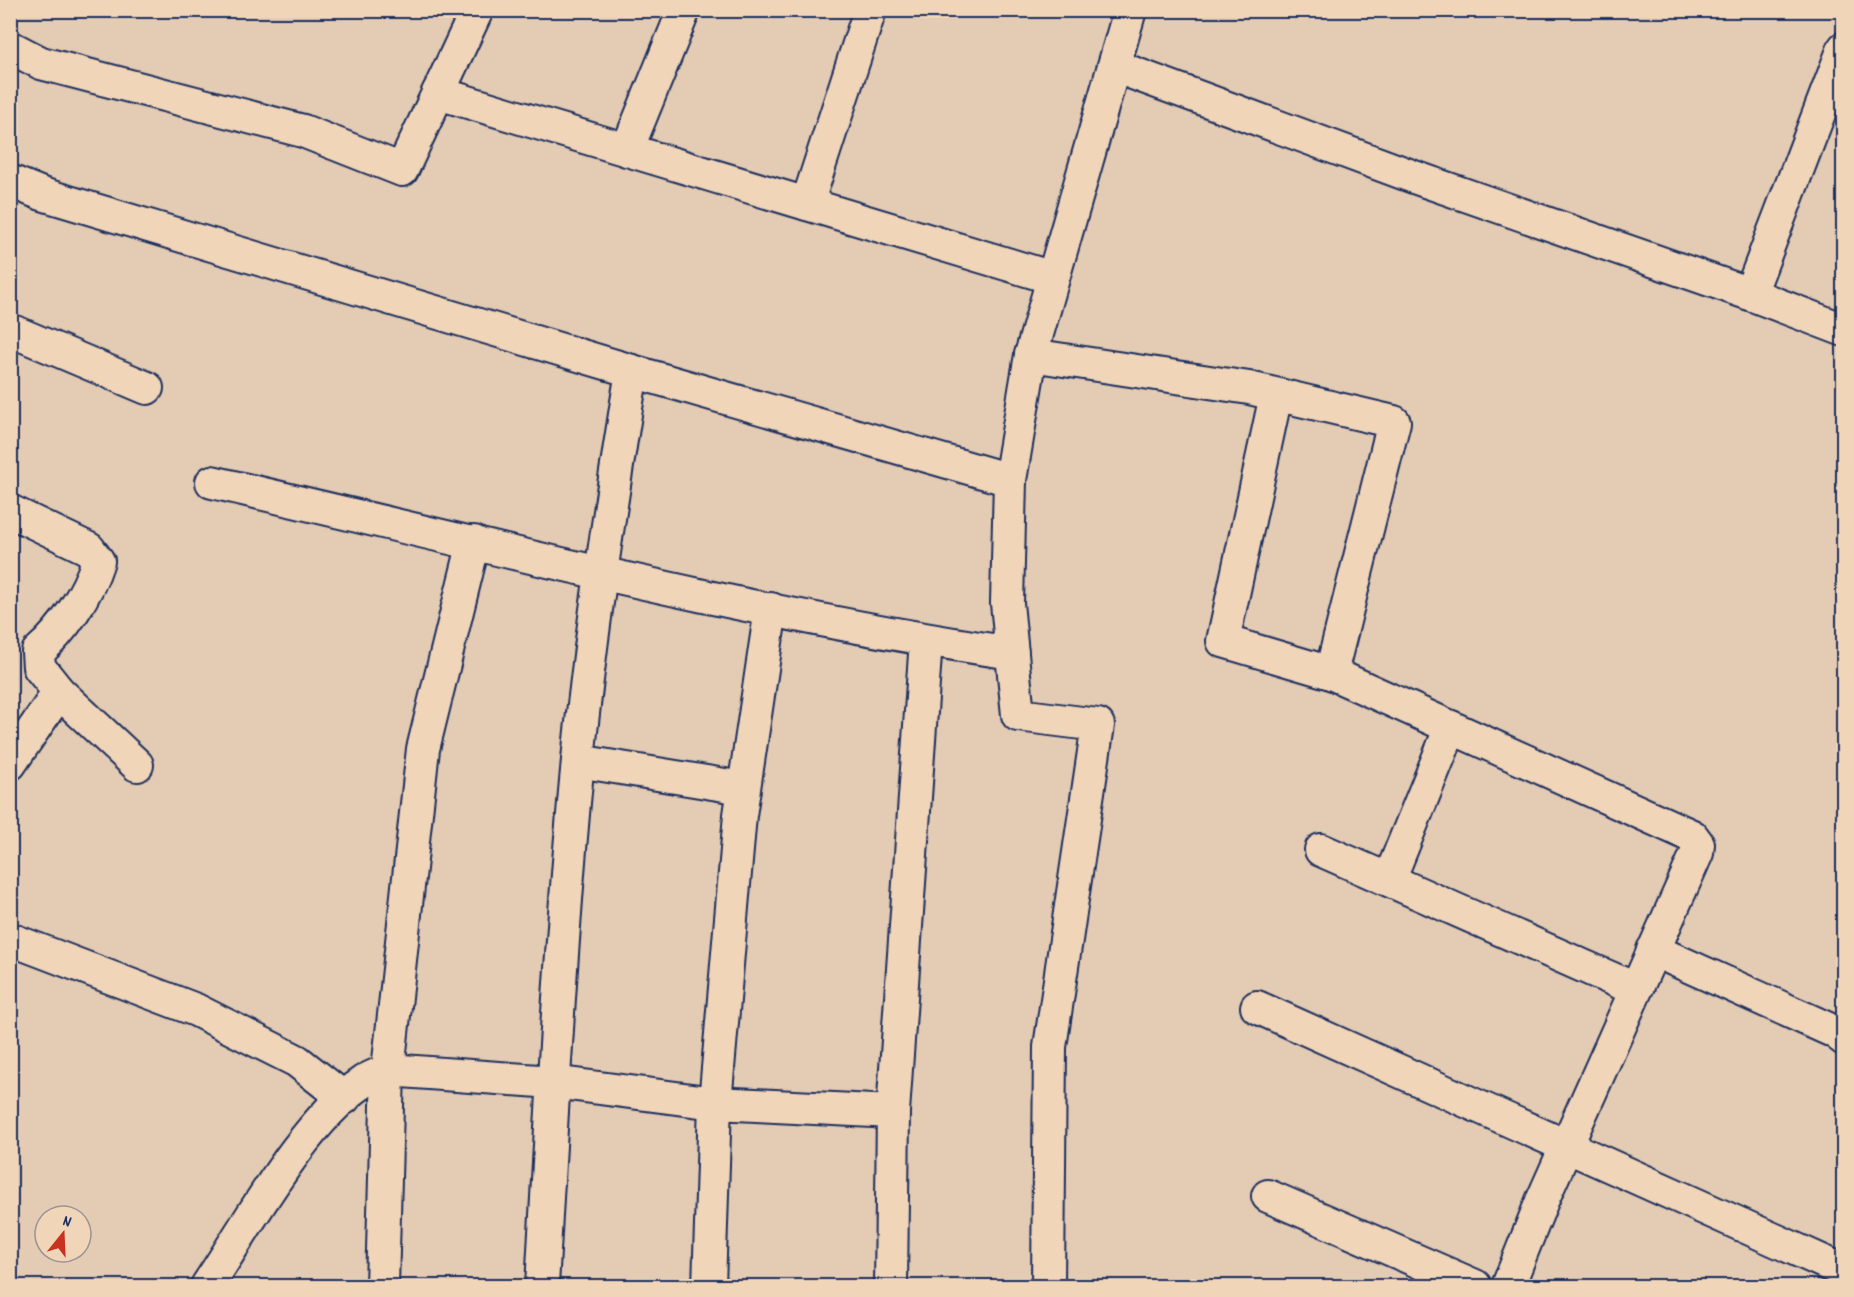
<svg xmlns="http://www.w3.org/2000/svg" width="1854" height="1297" viewBox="0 0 1854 1297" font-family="Dekko,sans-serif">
  <rect width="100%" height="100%" fill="#e4cbb3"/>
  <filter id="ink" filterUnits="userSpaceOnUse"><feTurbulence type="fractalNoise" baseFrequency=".0167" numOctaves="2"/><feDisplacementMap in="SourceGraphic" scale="12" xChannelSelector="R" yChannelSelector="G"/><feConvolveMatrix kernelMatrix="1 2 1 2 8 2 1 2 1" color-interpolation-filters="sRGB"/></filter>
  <g filter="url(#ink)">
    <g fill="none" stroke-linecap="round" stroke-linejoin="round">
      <g stroke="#1b2f5e" stroke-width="36">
        <g id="minor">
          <path d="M 10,47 L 41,63 L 303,131 L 402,170 L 477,10"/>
          <path d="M 1114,66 L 1414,177 L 1750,294 L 1844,330"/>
          <path d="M 438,93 L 1053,278"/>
          <path d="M 627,150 L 684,10"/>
          <path d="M 10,181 L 42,194 L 632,371 L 1010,480"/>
          <path d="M 807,204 L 870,10"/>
          <path d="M 1750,294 L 1844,48"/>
          <path d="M 10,330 L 147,388"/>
          <path d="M 1031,355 L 1249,388 L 1394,422 L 1331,673"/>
          <path d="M 1276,395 L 1223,641 L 1331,673 L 1692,836 L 1698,844 L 1697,853 L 1542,1201 L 1508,1286"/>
          <path d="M 212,482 C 478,543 742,613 1012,653"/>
          <path d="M 10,511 L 89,549 L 98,561 C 88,593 64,630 38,652 L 39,667 L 59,692 L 137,765"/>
          <path d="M 578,761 L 743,788"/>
          <path d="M 10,764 L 59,692"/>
          <path d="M 1321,850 L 1635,989"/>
          <path d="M 1389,880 L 1451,727"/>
          <path d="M 10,939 L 196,1010 L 297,1061 L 344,1098"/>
          <path d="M 1653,950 L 1835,1032 L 1844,1039"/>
          <path d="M 1257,1007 L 1844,1271"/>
          <path d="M 1268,1196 L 1475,1286"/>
          <path d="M 207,1286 C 248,1225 302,1123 363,1082 C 370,1077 380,1074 388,1070 L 553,1082 L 715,1103 L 893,1112"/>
          <path d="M 382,1286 L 388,1070 L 423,749 L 474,542"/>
          <path d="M 542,1286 C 552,1111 561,935 578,760 C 591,630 611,500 632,371"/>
          <path d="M 709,1286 L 715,1103 L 740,815 L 771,609"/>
          <path d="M 891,1286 L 893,1112 L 926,640"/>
          <path d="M 1048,1286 L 1050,1047 L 1098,725 L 1018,715 L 1007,603 L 1010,480 L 1031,355 L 1130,10"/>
        </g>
      </g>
      <use href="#minor" stroke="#f1d5b8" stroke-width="32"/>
    </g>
  </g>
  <rect width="1854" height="1297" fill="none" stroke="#f1d5b8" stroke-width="36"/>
  <rect x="18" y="18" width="1818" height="1261" fill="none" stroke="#1b2f5e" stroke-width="2" filter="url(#ink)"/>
  <g transform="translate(63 1234) rotate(18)"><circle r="28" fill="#f1d5b8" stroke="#9b9394" stroke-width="1.5"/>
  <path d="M0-4.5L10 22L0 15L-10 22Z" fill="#c8321e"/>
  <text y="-9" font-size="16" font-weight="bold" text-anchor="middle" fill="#1b2f5e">N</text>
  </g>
</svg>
